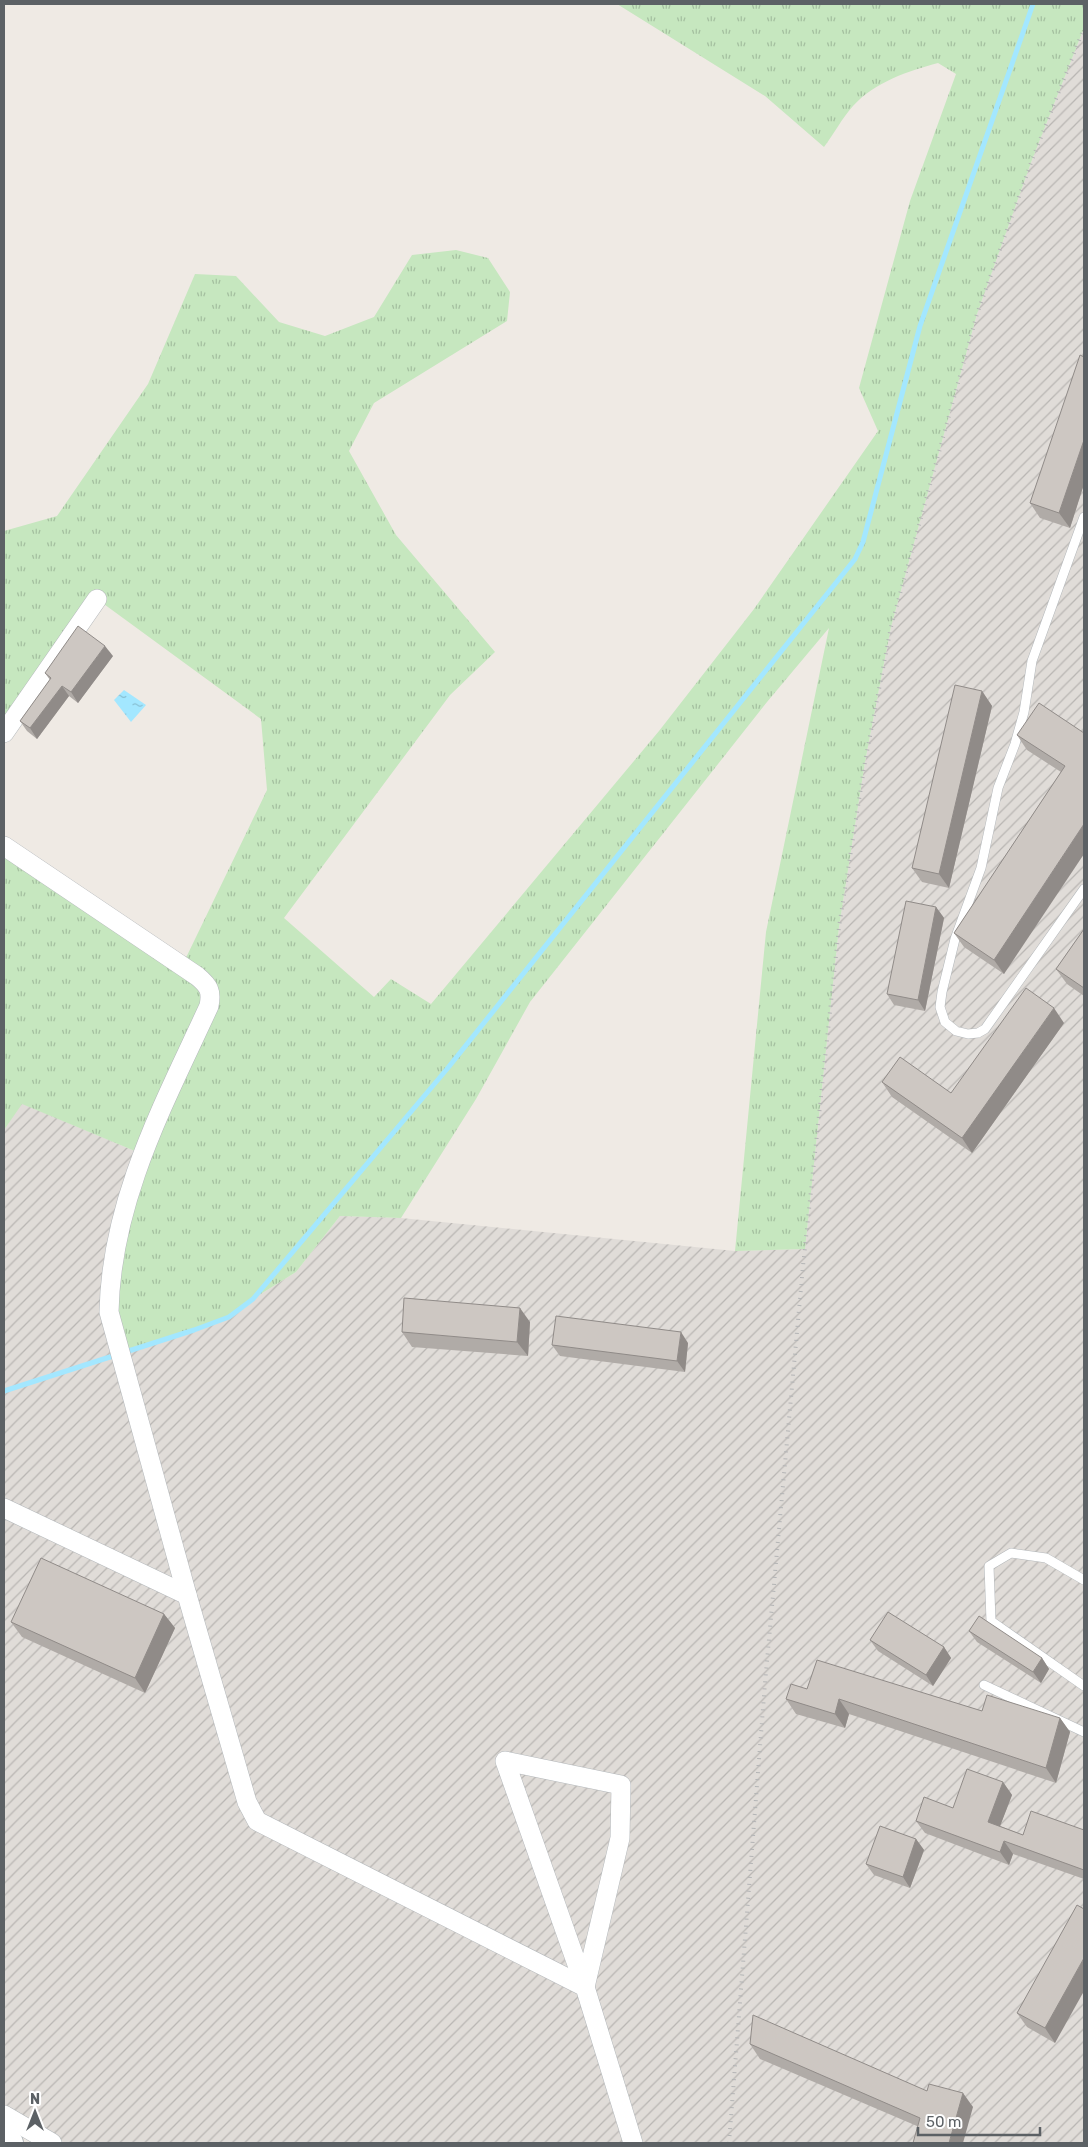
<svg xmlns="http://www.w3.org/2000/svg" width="1088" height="2147" viewBox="0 0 1088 2147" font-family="Rubik,sans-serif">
  <defs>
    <pattern id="industrial-furrows" width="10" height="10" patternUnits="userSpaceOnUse" patternTransform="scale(1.25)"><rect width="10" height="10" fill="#e0dcd8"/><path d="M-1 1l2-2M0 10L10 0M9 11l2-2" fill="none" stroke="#b9b6b3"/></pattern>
    <pattern id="grass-tufts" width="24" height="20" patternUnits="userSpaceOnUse" patternTransform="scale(1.25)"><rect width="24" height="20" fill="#c6e7bf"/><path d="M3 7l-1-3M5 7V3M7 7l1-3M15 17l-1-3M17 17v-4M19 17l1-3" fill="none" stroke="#a4bf9f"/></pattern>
    <pattern id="water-ripples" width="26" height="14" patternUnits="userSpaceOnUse" patternTransform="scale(1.25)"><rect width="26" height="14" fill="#a3e7ff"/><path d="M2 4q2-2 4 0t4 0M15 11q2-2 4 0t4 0" fill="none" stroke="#88bfd2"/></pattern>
  </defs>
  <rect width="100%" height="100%" fill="#efeae4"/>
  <path fill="url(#industrial-furrows)" d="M 1084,28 L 1084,2143 L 52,2143 L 4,2115 L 4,1130 L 21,1103 L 142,1154 L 120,1354 L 229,1317 L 253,1299 L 296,1272 L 340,1216 L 401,1218 L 735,1251 L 805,1249 L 839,927 L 865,762 L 891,627 L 977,314 L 1032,160 Z"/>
  <path fill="url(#grass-tufts)" d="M 617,4 L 1084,4 L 1084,28 L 1032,160 L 977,314 L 891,627 L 865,762 L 839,927 L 805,1249 L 735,1251 L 766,932 L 829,628 L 767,702 L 530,1002 L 476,1099 L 401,1218 L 340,1216 L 296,1272 L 253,1299 L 229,1317 L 120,1354 L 109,1312 L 142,1154 L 22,1104 L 4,1130 L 4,846 L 182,966 L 267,790 L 261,719 L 97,599 L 4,733 L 4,531 L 57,516 L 148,384 L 195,274 L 236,276 L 279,322 L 325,336 L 374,317 L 412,255 L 456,250 L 488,258 L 510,292 L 507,321 L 374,403 L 349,451 L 396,535 L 495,652 L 450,695 L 284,918 L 374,997 L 391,979 L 431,1004 L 659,731 L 754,609 L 878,431 L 859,388 L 910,201 L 956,74 L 938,63 C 908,71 875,82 853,106 C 842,118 834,134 824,147 L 765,96 Z"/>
  <path fill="url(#water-ripples)" d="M 124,690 L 146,705 L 131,722 L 114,700 Z"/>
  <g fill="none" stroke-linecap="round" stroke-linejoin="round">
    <path stroke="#a3e7ff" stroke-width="5" d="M 4,1391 L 194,1330 L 229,1317 L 253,1299 L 447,1069 L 855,559 L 863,542 L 920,326 L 1033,4"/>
    <g stroke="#b4b8bb" stroke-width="10">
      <g id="lane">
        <path d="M 1084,517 L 1032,661 L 1024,712 L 1015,744 L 998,788 L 981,868 L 955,939 L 942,992 L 940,1007 L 945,1022 L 956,1031 L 968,1034 L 978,1033 L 985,1029 L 1084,889"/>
        <path d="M 1084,1580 L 1046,1558 L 1011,1553 L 989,1566 L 991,1621 L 1084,1686"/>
        <path d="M 984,1685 L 1084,1732"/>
      </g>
    </g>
    <g stroke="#b4b8bb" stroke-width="20">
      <g id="street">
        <path d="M 4,733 L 97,599"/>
        <path d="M 4,846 L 197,976 C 209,986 212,991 209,1006 C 164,1104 111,1201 109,1312 L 187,1595 L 247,1802 L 257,1821 L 585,1987 L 633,2143"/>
        <path d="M 4,1508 L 187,1595"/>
        <path d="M 505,1761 L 621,1785 L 620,1838 L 585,1987 Z"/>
        <path d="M 4,2115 L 52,2143"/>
      </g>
    </g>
    <g stroke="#b3b8bc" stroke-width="28">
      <path id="secondary" d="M 4,2139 L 10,2143"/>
    </g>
    <use href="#lane" stroke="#fff" stroke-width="9"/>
    <use href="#street" stroke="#fff" stroke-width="19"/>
    <use href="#secondary" stroke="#fff" stroke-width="26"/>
    <path stroke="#b3b4b5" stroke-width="4" stroke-dasharray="1 6" stroke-linecap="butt" d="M 729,2143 L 765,1683 L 803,1266 L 839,927 L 865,762 L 891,627 L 977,314 L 1032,160 L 1084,28"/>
  </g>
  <g fill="#b0aba7">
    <path d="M 1084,357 L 1084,484 L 1070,528 L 1040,518 L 1030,503 Z"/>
    <path d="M 113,656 L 78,703 L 69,696 L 37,739 L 27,731 L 20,721 L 50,680 L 45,673 Z"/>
    <path d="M 982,691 L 992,706 L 949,888 L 922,882 L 912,868 Z"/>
    <path d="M 1084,733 L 1004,974 L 964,947 L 954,933 L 1061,772 L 1027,750 L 1017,735 Z"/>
    <path d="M 936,907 L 944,918 L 925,1011 L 894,1005 L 887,994 Z"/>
    <path d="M 1084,929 L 1084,996 L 1067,984 L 1056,969 Z"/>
    <path d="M 1064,1023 L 972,1153 L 892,1097 L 882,1082 L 951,1093 Z"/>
    <path d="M 530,1322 L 528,1356 L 412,1347 L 402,1332 Z"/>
    <path d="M 688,1343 L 685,1372 L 560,1356 L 552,1345 Z"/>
    <path d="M 164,1614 L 175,1628 L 145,1693 L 22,1637 L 11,1622 Z"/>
    <path d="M 969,1631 L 1042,1658 L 1049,1669 L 1041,1683 L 977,1642 Z"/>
    <path d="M 870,1640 L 944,1647 L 951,1658 L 933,1686 L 878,1651 Z"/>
    <path d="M 807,1689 L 982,1711 L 1060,1718 L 1070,1732 L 1056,1783 L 849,1714 L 845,1728 L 796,1714 L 786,1699 Z"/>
    <path d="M 1003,1782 L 1012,1795 L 1000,1826 L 1023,1835 L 1084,1830 L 1084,1879 L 1013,1854 L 1009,1865 L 925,1833 L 916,1821 L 953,1808 Z"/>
    <path d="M 916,1839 L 924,1850 L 910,1888 L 874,1875 L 866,1864 Z"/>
    <path d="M 1084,1909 L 1055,2043 L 1027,2027 L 1017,2013 Z"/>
    <path d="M 750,2044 L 927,2091 L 973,2107 L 917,2126 L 760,2059 Z"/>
  </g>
  <g fill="#908b88">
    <path d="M 1084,440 L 1084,484 L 1070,528 L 1059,513 Z"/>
    <path d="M 105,646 L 113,656 L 78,703 L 71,692 Z"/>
    <path d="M 62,686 L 69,696 L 37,739 L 30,728 Z"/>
    <path d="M 982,691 L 992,706 L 949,888 L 939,874 Z"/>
    <path d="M 1084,824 L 1084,854 L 1004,974 L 994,960 Z"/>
    <path d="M 936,907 L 944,918 L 925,1011 L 918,1000 Z"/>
    <path d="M 1054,1008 L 1064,1023 L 972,1153 L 962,1138 Z"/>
    <path d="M 520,1308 L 530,1322 L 528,1356 L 517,1342 Z"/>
    <path d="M 681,1332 L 688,1343 L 685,1372 L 677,1361 Z"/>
    <path d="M 164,1614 L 175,1628 L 145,1693 L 135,1678 Z"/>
    <path d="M 944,1647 L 951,1658 L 933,1686 L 926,1675 Z"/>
    <path d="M 1042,1658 L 1049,1669 L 1041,1683 L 1033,1672 Z"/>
    <path d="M 839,1699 L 849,1714 L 845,1728 L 835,1714 Z"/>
    <path d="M 1060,1718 L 1070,1732 L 1056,1783 L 1046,1768 Z"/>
    <path d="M 1003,1782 L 1012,1795 L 997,1834 L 988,1822 Z"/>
    <path d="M 916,1839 L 924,1850 L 910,1888 L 903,1877 Z"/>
    <path d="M 1004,1841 L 1013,1854 L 1009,1865 L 1000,1852 Z"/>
    <path d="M 1084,1958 L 1084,1991 L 1055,2043 L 1045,2028 Z"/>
    <path d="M 963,2093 L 973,2107 L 963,2143 L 949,2143 Z"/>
  </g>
  <g fill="#cdc7c2" stroke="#908b88">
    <path d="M 1080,355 L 1084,357 L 1084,440 L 1059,513 L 1030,503 Z"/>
    <path d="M 78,626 L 105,646 L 71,692 L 62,686 L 30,728 L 20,721 L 51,678 L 45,673 Z"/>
    <path d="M 955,685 L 982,691 L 939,874 L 912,868 Z"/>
    <path d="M 1039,703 L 1084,733 L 1084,824 L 994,960 L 954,933 L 1065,766 L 1017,735 Z"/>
    <path d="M 906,901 L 936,907 L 918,1000 L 887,994 Z"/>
    <path d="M 1084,929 L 1084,988 L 1056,969 Z"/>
    <path d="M 1026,988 L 1054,1008 L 962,1138 L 882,1082 L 900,1057 L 951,1093 Z"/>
    <path d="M 404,1298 L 520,1308 L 517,1342 L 402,1332 Z"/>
    <path d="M 556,1316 L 681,1332 L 677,1361 L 552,1345 Z"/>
    <path d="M 41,1558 L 164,1614 L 135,1678 L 11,1622 Z"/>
    <path d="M 888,1612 L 944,1647 L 926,1675 L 870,1640 Z"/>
    <path d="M 979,1616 L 1042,1658 L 1033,1672 L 969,1631 Z"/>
    <path d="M 817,1660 L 982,1711 L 987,1695 L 1060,1718 L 1046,1768 L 839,1699 L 835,1714 L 786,1699 L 791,1684 L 807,1689 Z"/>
    <path d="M 967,1769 L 1003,1782 L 988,1822 L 1023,1835 L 1031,1811 L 1084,1830 L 1084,1870 L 1004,1841 L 1000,1852 L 916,1821 L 924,1797 L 953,1808 Z"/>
    <path d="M 880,1826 L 916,1839 L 903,1877 L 866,1864 Z"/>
    <path d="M 1077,1905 L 1084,1909 L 1084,1958 L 1045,2028 L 1017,2013 Z"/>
    <path d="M 753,2015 L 927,2091 L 929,2084 L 963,2093 L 949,2143 L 913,2143 L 920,2118 L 750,2044 Z"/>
  </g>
  <rect width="1088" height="2147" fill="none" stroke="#5c6165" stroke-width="10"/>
  <g transform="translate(35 2112)" stroke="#ffffff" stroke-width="4" paint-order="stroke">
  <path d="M0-4L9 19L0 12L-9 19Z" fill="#5c6165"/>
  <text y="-8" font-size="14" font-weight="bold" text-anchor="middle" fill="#5c6165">N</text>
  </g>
  <path d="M918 2127v8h122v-8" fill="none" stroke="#5c6165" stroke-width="2.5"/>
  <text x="926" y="2127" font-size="15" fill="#5c6165" stroke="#ffffff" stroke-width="4" paint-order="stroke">50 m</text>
</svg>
